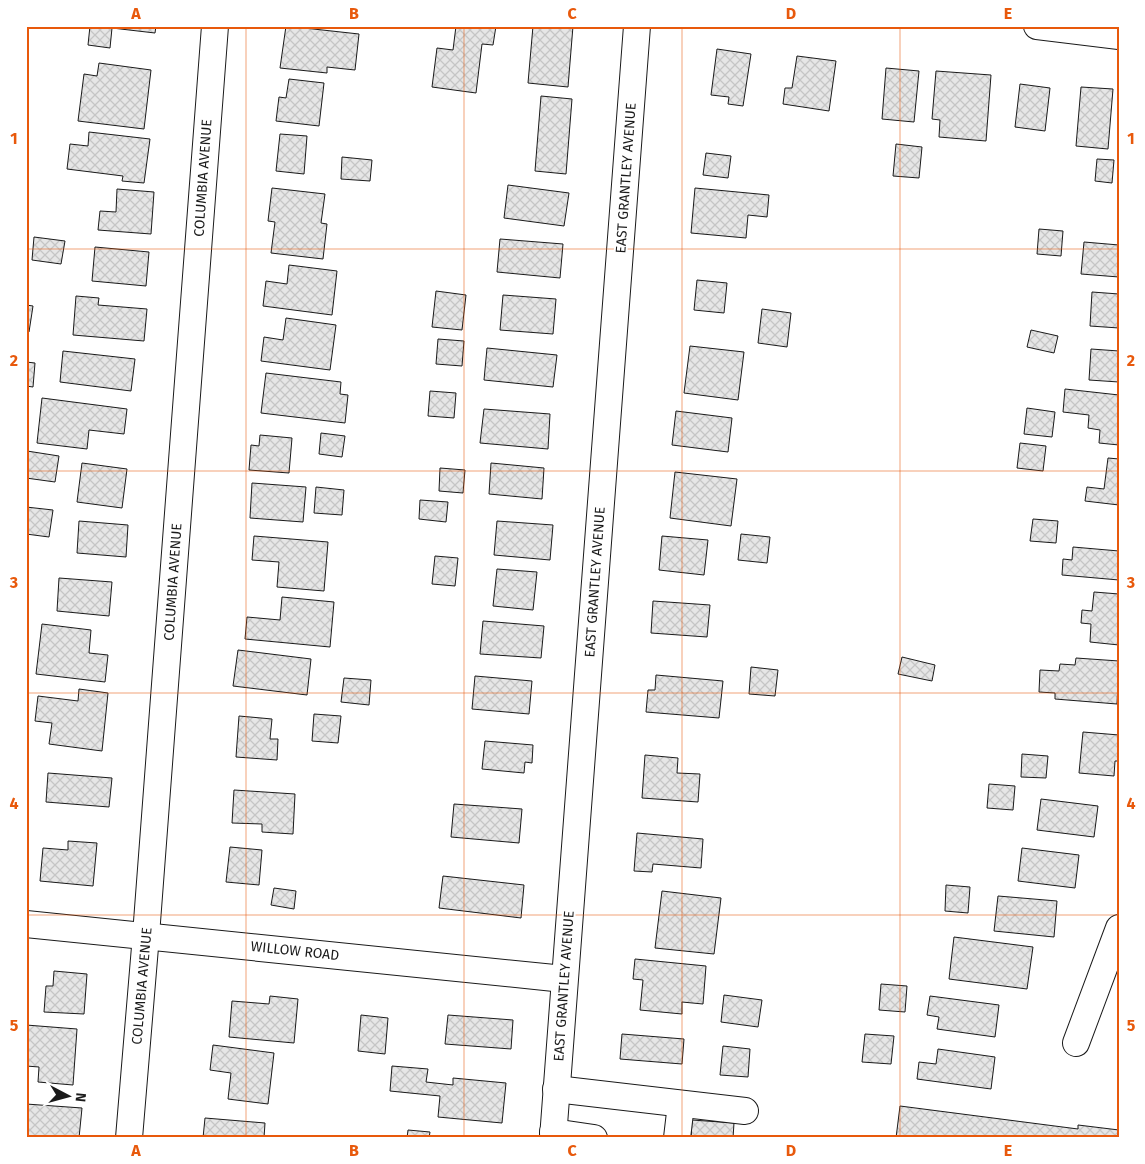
<svg xmlns="http://www.w3.org/2000/svg" width="1145" height="1164" viewBox="0 0 1145 1164" font-family="'Fira Sans',sans-serif">
  <defs>
    <pattern id="building-cross-hatch" width="8" height="8" patternUnits="userSpaceOnUse" patternTransform="scale(1.25)"><rect width="8" height="8" fill="#e6e6e6"/><path d="M0 0l8 8M0 8l8-8" fill="none" stroke="#c5c5c5"/></pattern>
  </defs>
  <rect width="100%" height="100%" fill="#fff"/>
  <g fill="url(#building-cross-hatch)" stroke="#1a1a1a">
    <path d="M 90,26 L 156,26 L 155,33 L 112,28 L 110,48 L 88,45 Z"/>
    <path d="M 286,26 L 359,34 L 355,70 L 327,67 L 327,73 L 280,68 Z"/>
    <path d="M 456,26 L 496,26 L 493,45 L 482,44 L 476,93 L 432,87 L 437,48 L 453,50 Z"/>
    <path d="M 533,26 L 573,26 L 568,87 L 528,83 Z"/>
    <path d="M 717,49 L 751,54 L 743,106 L 728,104 L 729,97 L 711,95 Z"/>
    <path d="M 797,56 L 836,61 L 829,111 L 783,104 L 785,88 L 792,88 Z"/>
    <path d="M 99,63 L 151,70 L 144,129 L 78,121 L 84,74 L 97,76 Z"/>
    <path d="M 886,68 L 919,71 L 914,122 L 882,119 Z"/>
    <path d="M 936,71 L 991,75 L 986,141 L 939,137 L 940,120 L 932,119 Z"/>
    <path d="M 289,79 L 324,83 L 319,126 L 276,121 L 279,97 L 286,98 Z"/>
    <path d="M 1020,84 L 1050,88 L 1045,131 L 1015,127 Z"/>
    <path d="M 1081,87 L 1113,89 L 1108,149 L 1076,146 Z"/>
    <path d="M 541,96 L 572,99 L 566,174 L 535,171 Z"/>
    <path d="M 89,132 L 150,139 L 144,183 L 122,181 L 123,176 L 67,169 L 70,144 L 88,146 Z"/>
    <path d="M 280,134 L 307,136 L 304,174 L 276,171 Z"/>
    <path d="M 896,144 L 922,147 L 919,178 L 893,176 Z"/>
    <path d="M 706,153 L 731,156 L 728,178 L 703,175 Z"/>
    <path d="M 342,157 L 372,160 L 370,181 L 341,179 Z"/>
    <path d="M 1097,159 L 1114,160 L 1112,183 L 1095,181 Z"/>
    <path d="M 508,185 L 569,193 L 564,226 L 504,218 Z"/>
    <path d="M 272,188 L 325,194 L 321,223 L 327,224 L 323,259 L 271,253 L 275,222 L 268,221 Z"/>
    <path d="M 695,188 L 769,195 L 767,217 L 748,215 L 746,238 L 691,233 Z"/>
    <path d="M 117,189 L 154,192 L 151,234 L 98,230 L 100,211 L 116,212 Z"/>
    <path d="M 1039,229 L 1063,231 L 1061,256 L 1037,254 Z"/>
    <path d="M 34,237 L 65,241 L 61,264 L 32,260 Z"/>
    <path d="M 500,239 L 563,244 L 560,278 L 497,272 Z"/>
    <path d="M 1084,242 L 1119,245 L 1119,277 L 1081,274 Z"/>
    <path d="M 95,247 L 149,252 L 146,286 L 92,281 Z"/>
    <path d="M 289,265 L 337,271 L 332,315 L 263,306 L 266,281 L 287,284 Z"/>
    <path d="M 697,280 L 727,283 L 724,313 L 694,310 Z"/>
    <path d="M 436,291 L 466,295 L 462,330 L 432,327 Z"/>
    <path d="M 1092,292 L 1119,294 L 1119,328 L 1090,326 Z"/>
    <path d="M 503,295 L 556,299 L 553,334 L 500,330 Z"/>
    <path d="M 76,296 L 99,298 L 98,305 L 147,309 L 144,341 L 73,335 Z"/>
    <path d="M 26,305 L 33,306 L 29,332 L 26,332 Z"/>
    <path d="M 762,309 L 791,313 L 787,347 L 758,343 Z"/>
    <path d="M 286,318 L 336,325 L 330,370 L 261,361 L 264,337 L 283,340 Z"/>
    <path d="M 1031,330 L 1058,336 L 1054,353 L 1027,347 Z"/>
    <path d="M 438,339 L 464,341 L 462,366 L 436,364 Z"/>
    <path d="M 690,346 L 744,352 L 738,400 L 684,393 Z"/>
    <path d="M 487,348 L 557,355 L 553,387 L 484,380 Z"/>
    <path d="M 1091,349 L 1119,351 L 1119,382 L 1089,380 Z"/>
    <path d="M 63,351 L 135,359 L 131,391 L 60,382 Z"/>
    <path d="M 26,362 L 35,363 L 33,387 L 26,386 Z"/>
    <path d="M 266,373 L 341,382 L 340,394 L 348,395 L 345,423 L 261,413 Z"/>
    <path d="M 1065,389 L 1119,395 L 1119,445 L 1099,443 L 1100,430 L 1088,428 L 1089,415 L 1063,412 Z"/>
    <path d="M 430,391 L 456,393 L 454,418 L 428,416 Z"/>
    <path d="M 42,398 L 127,409 L 124,434 L 89,430 L 87,449 L 37,443 Z"/>
    <path d="M 1027,408 L 1055,412 L 1052,437 L 1024,434 Z"/>
    <path d="M 484,409 L 550,414 L 548,449 L 480,443 Z"/>
    <path d="M 676,411 L 732,418 L 728,452 L 672,445 Z"/>
    <path d="M 321,433 L 345,436 L 342,457 L 319,454 Z"/>
    <path d="M 260,435 L 292,438 L 289,473 L 249,470 L 251,445 L 259,446 Z"/>
    <path d="M 1020,443 L 1046,446 L 1043,471 L 1017,468 Z"/>
    <path d="M 27,451 L 59,456 L 55,482 L 26,478 Z"/>
    <path d="M 1108,458 L 1119,459 L 1119,505 L 1085,501 L 1087,487 L 1104,489 Z"/>
    <path d="M 82,463 L 127,469 L 122,508 L 77,502 Z"/>
    <path d="M 491,463 L 544,468 L 542,499 L 489,494 Z"/>
    <path d="M 440,468 L 465,470 L 463,493 L 439,491 Z"/>
    <path d="M 675,472 L 737,479 L 731,526 L 670,518 Z"/>
    <path d="M 252,483 L 306,487 L 303,522 L 250,518 Z"/>
    <path d="M 316,487 L 344,490 L 342,515 L 314,513 Z"/>
    <path d="M 420,500 L 448,502 L 446,522 L 419,519 Z"/>
    <path d="M 26,507 L 53,510 L 49,537 L 26,534 Z"/>
    <path d="M 1033,519 L 1058,521 L 1056,543 L 1030,541 Z"/>
    <path d="M 79,521 L 128,525 L 126,557 L 77,553 Z"/>
    <path d="M 497,521 L 553,525 L 550,560 L 494,555 Z"/>
    <path d="M 741,534 L 770,537 L 767,563 L 738,560 Z"/>
    <path d="M 254,536 L 328,542 L 324,591 L 277,587 L 279,562 L 252,560 Z"/>
    <path d="M 662,536 L 708,540 L 704,575 L 659,570 Z"/>
    <path d="M 1073,547 L 1119,551 L 1119,580 L 1062,575 L 1063,559 L 1072,560 Z"/>
    <path d="M 435,556 L 458,558 L 455,586 L 432,584 Z"/>
    <path d="M 497,569 L 537,572 L 533,610 L 493,606 Z"/>
    <path d="M 59,578 L 112,582 L 109,616 L 57,611 Z"/>
    <path d="M 1094,592 L 1119,594 L 1119,645 L 1090,642 L 1091,624 L 1081,623 L 1082,610 L 1092,611 Z"/>
    <path d="M 282,597 L 334,602 L 330,647 L 245,639 L 247,617 L 280,620 Z"/>
    <path d="M 653,601 L 710,605 L 707,637 L 651,633 Z"/>
    <path d="M 483,621 L 544,626 L 541,658 L 480,654 Z"/>
    <path d="M 42,624 L 91,630 L 89,653 L 108,655 L 105,682 L 36,674 Z"/>
    <path d="M 238,650 L 311,659 L 307,695 L 233,686 Z"/>
    <path d="M 902,657 L 935,665 L 932,681 L 898,674 Z"/>
    <path d="M 1076,658 L 1119,661 L 1117,704 L 1055,699 L 1055,693 L 1039,692 L 1040,670 L 1059,671 L 1060,664 L 1075,665 Z"/>
    <path d="M 751,667 L 778,670 L 775,696 L 749,694 Z"/>
    <path d="M 656,675 L 723,681 L 719,718 L 646,712 L 648,690 L 655,690 Z"/>
    <path d="M 475,676 L 532,681 L 529,714 L 472,709 Z"/>
    <path d="M 344,678 L 371,680 L 369,705 L 341,702 Z"/>
    <path d="M 79,689 L 108,693 L 102,751 L 49,744 L 52,723 L 35,721 L 38,696 L 78,701 Z"/>
    <path d="M 314,714 L 341,716 L 338,743 L 312,741 Z"/>
    <path d="M 239,716 L 272,719 L 270,739 L 278,739 L 277,760 L 236,757 Z"/>
    <path d="M 1083,732 L 1119,735 L 1119,761 L 1115,761 L 1114,776 L 1079,773 Z"/>
    <path d="M 485,741 L 533,745 L 532,763 L 525,762 L 524,773 L 482,769 Z"/>
    <path d="M 1022,754 L 1048,756 L 1046,778 L 1021,777 Z"/>
    <path d="M 645,755 L 678,758 L 677,773 L 700,774 L 698,802 L 642,798 Z"/>
    <path d="M 48,773 L 112,778 L 109,807 L 46,802 Z"/>
    <path d="M 989,784 L 1015,786 L 1013,810 L 987,808 Z"/>
    <path d="M 234,790 L 295,794 L 293,834 L 262,832 L 262,824 L 232,823 Z"/>
    <path d="M 1041,799 L 1098,806 L 1094,837 L 1037,830 Z"/>
    <path d="M 454,804 L 522,809 L 519,843 L 451,837 Z"/>
    <path d="M 637,833 L 703,839 L 701,868 L 653,864 L 652,872 L 634,871 Z"/>
    <path d="M 68,841 L 97,843 L 93,886 L 40,881 L 43,848 L 68,850 Z"/>
    <path d="M 230,847 L 262,850 L 259,885 L 226,882 Z"/>
    <path d="M 1022,848 L 1079,855 L 1075,888 L 1018,881 Z"/>
    <path d="M 443,876 L 524,885 L 521,918 L 439,908 Z"/>
    <path d="M 946,885 L 970,887 L 968,913 L 945,911 Z"/>
    <path d="M 274,888 L 296,891 L 294,909 L 271,905 Z"/>
    <path d="M 662,891 L 721,898 L 714,954 L 655,948 Z"/>
    <path d="M 998,896 L 1057,901 L 1054,937 L 994,931 Z"/>
    <path d="M 954,937 L 1033,947 L 1027,989 L 949,979 Z"/>
    <path d="M 635,959 L 706,966 L 703,1004 L 682,1002 L 682,1014 L 640,1010 L 643,980 L 633,979 Z"/>
    <path d="M 54,971 L 87,974 L 84,1014 L 44,1012 L 46,986 L 53,986 Z"/>
    <path d="M 881,984 L 907,986 L 905,1012 L 879,1010 Z"/>
    <path d="M 724,995 L 762,1000 L 758,1027 L 721,1022 Z"/>
    <path d="M 270,996 L 298,999 L 294,1043 L 229,1037 L 232,1001 L 269,1004 Z"/>
    <path d="M 930,996 L 999,1005 L 995,1037 L 937,1029 L 939,1017 L 927,1015 Z"/>
    <path d="M 361,1015 L 388,1018 L 385,1054 L 358,1051 Z"/>
    <path d="M 448,1015 L 513,1020 L 511,1049 L 445,1044 Z"/>
    <path d="M 26,1025 L 77,1029 L 73,1085 L 38,1082 L 39,1067 L 26,1066 Z"/>
    <path d="M 622,1034 L 684,1039 L 682,1064 L 620,1059 Z"/>
    <path d="M 865,1034 L 894,1036 L 891,1064 L 862,1062 Z"/>
    <path d="M 213,1045 L 274,1053 L 268,1104 L 228,1099 L 231,1073 L 210,1070 Z"/>
    <path d="M 723,1046 L 750,1049 L 748,1077 L 720,1075 Z"/>
    <path d="M 938,1049 L 995,1057 L 991,1089 L 917,1079 L 919,1062 L 936,1064 Z"/>
    <path d="M 392,1066 L 428,1069 L 426,1082 L 453,1085 L 453,1078 L 506,1083 L 502,1123 L 438,1117 L 440,1096 L 390,1091 Z"/>
    <path d="M 26,1104 L 82,1108 L 79,1138 L 26,1138 Z"/>
    <path d="M 900,1106 L 1078,1129 L 1078,1125 L 1119,1130 L 1119,1138 L 896,1138 Z"/>
    <path d="M 205,1118 L 265,1123 L 264,1138 L 203,1138 Z"/>
    <path d="M 692,1120 L 734,1123 L 733,1138 L 691,1138 Z"/>
    <path d="M 408,1130 L 430,1132 L 429,1138 L 407,1138 Z"/>
  </g>
  <g fill="none" stroke-linecap="round" stroke-linejoin="round">
    <g stroke="#1a1a1a" stroke-width="28">
      <g id="minor">
        <path d="M 1037,26 L 1119,36"/>
        <path d="M 26,924 L 564,979"/>
        <path d="M 1076,1043 L 1119,928"/>
        <path d="M 556,1089 L 745,1111"/>
        <path d="M 553,1132 L 594,1138"/>
        <path d="M 129,1138 L 146,935 L 215,26"/>
        <path d="M 553,1138 L 637,26"/>
        <path d="M 677,1138 L 681,1104"/>
      </g>
    </g>
    <use href="#minor" stroke="#fff" stroke-width="26"/>
  </g>
  <path fill="none" stroke="#e8590c" stroke-width="1" stroke-opacity="0.55" d="M 246,26 L 246,1138M 464,26 L 464,1138M 682,26 L 682,1138M 900,26 L 900,1138M 26,249 L 1119,249M 26,471 L 1119,471M 26,693 L 1119,693M 26,915 L 1119,915"/>
  <g text-anchor="middle" dominant-baseline="central" stroke-width="4" stroke-linejoin="round" paint-order="stroke">
    <g font-size="14" fill="#1a1a1a" stroke="#fff">
      <text transform="translate(203 178) rotate(-86)">COLUMBIA AVENUE</text>
      <text transform="translate(626 178) rotate(-86)">EAST GRANTLEY AVENUE</text>
      <text transform="translate(173 582) rotate(-86)">COLUMBIA AVENUE</text>
      <text transform="translate(595 582) rotate(-86)">EAST GRANTLEY AVENUE</text>
      <text transform="translate(295 951) rotate(6)">WILLOW ROAD</text>
      <text transform="translate(142 986) rotate(-85)">COLUMBIA AVENUE</text>
      <text transform="translate(564 986) rotate(-86)">EAST GRANTLEY AVENUE</text>
    </g>
  </g>
  <rect width="1145" height="1164" fill="none" stroke="#ffffff" stroke-width="55"/>
  <g transform="translate(68 1096) rotate(96)" stroke="#ffffff" stroke-width="4" paint-order="stroke">
  <path d="M0-4L9 19L0 12L-9 19Z" fill="#1a1a1a"/>
  <text y="-8" font-size="14" font-weight="bold" text-anchor="middle" fill="#1a1a1a">N</text>
  </g>
  <rect x="28" y="28" width="1090" height="1108" fill="none" stroke="#e8590c" stroke-width="2"/>
  <g font-size="16" text-anchor="middle" font-weight="bold" fill="#e8590c">
    <text x="136" y="19">A</text>
    <text x="354" y="19">B</text>
    <text x="572" y="19">C</text>
    <text x="791" y="19">D</text>
    <text x="1008" y="19">E</text>
    <text x="14" y="144">1</text>
    <text x="1131" y="144">1</text>
    <text x="14" y="366">2</text>
    <text x="1131" y="366">2</text>
    <text x="14" y="588">3</text>
    <text x="1131" y="588">3</text>
    <text x="14" y="809">4</text>
    <text x="1131" y="809">4</text>
    <text x="14" y="1031">5</text>
    <text x="1131" y="1031">5</text>
    <text x="136" y="1156">A</text>
    <text x="354" y="1156">B</text>
    <text x="572" y="1156">C</text>
    <text x="791" y="1156">D</text>
    <text x="1008" y="1156">E</text>
  </g>
</svg>
